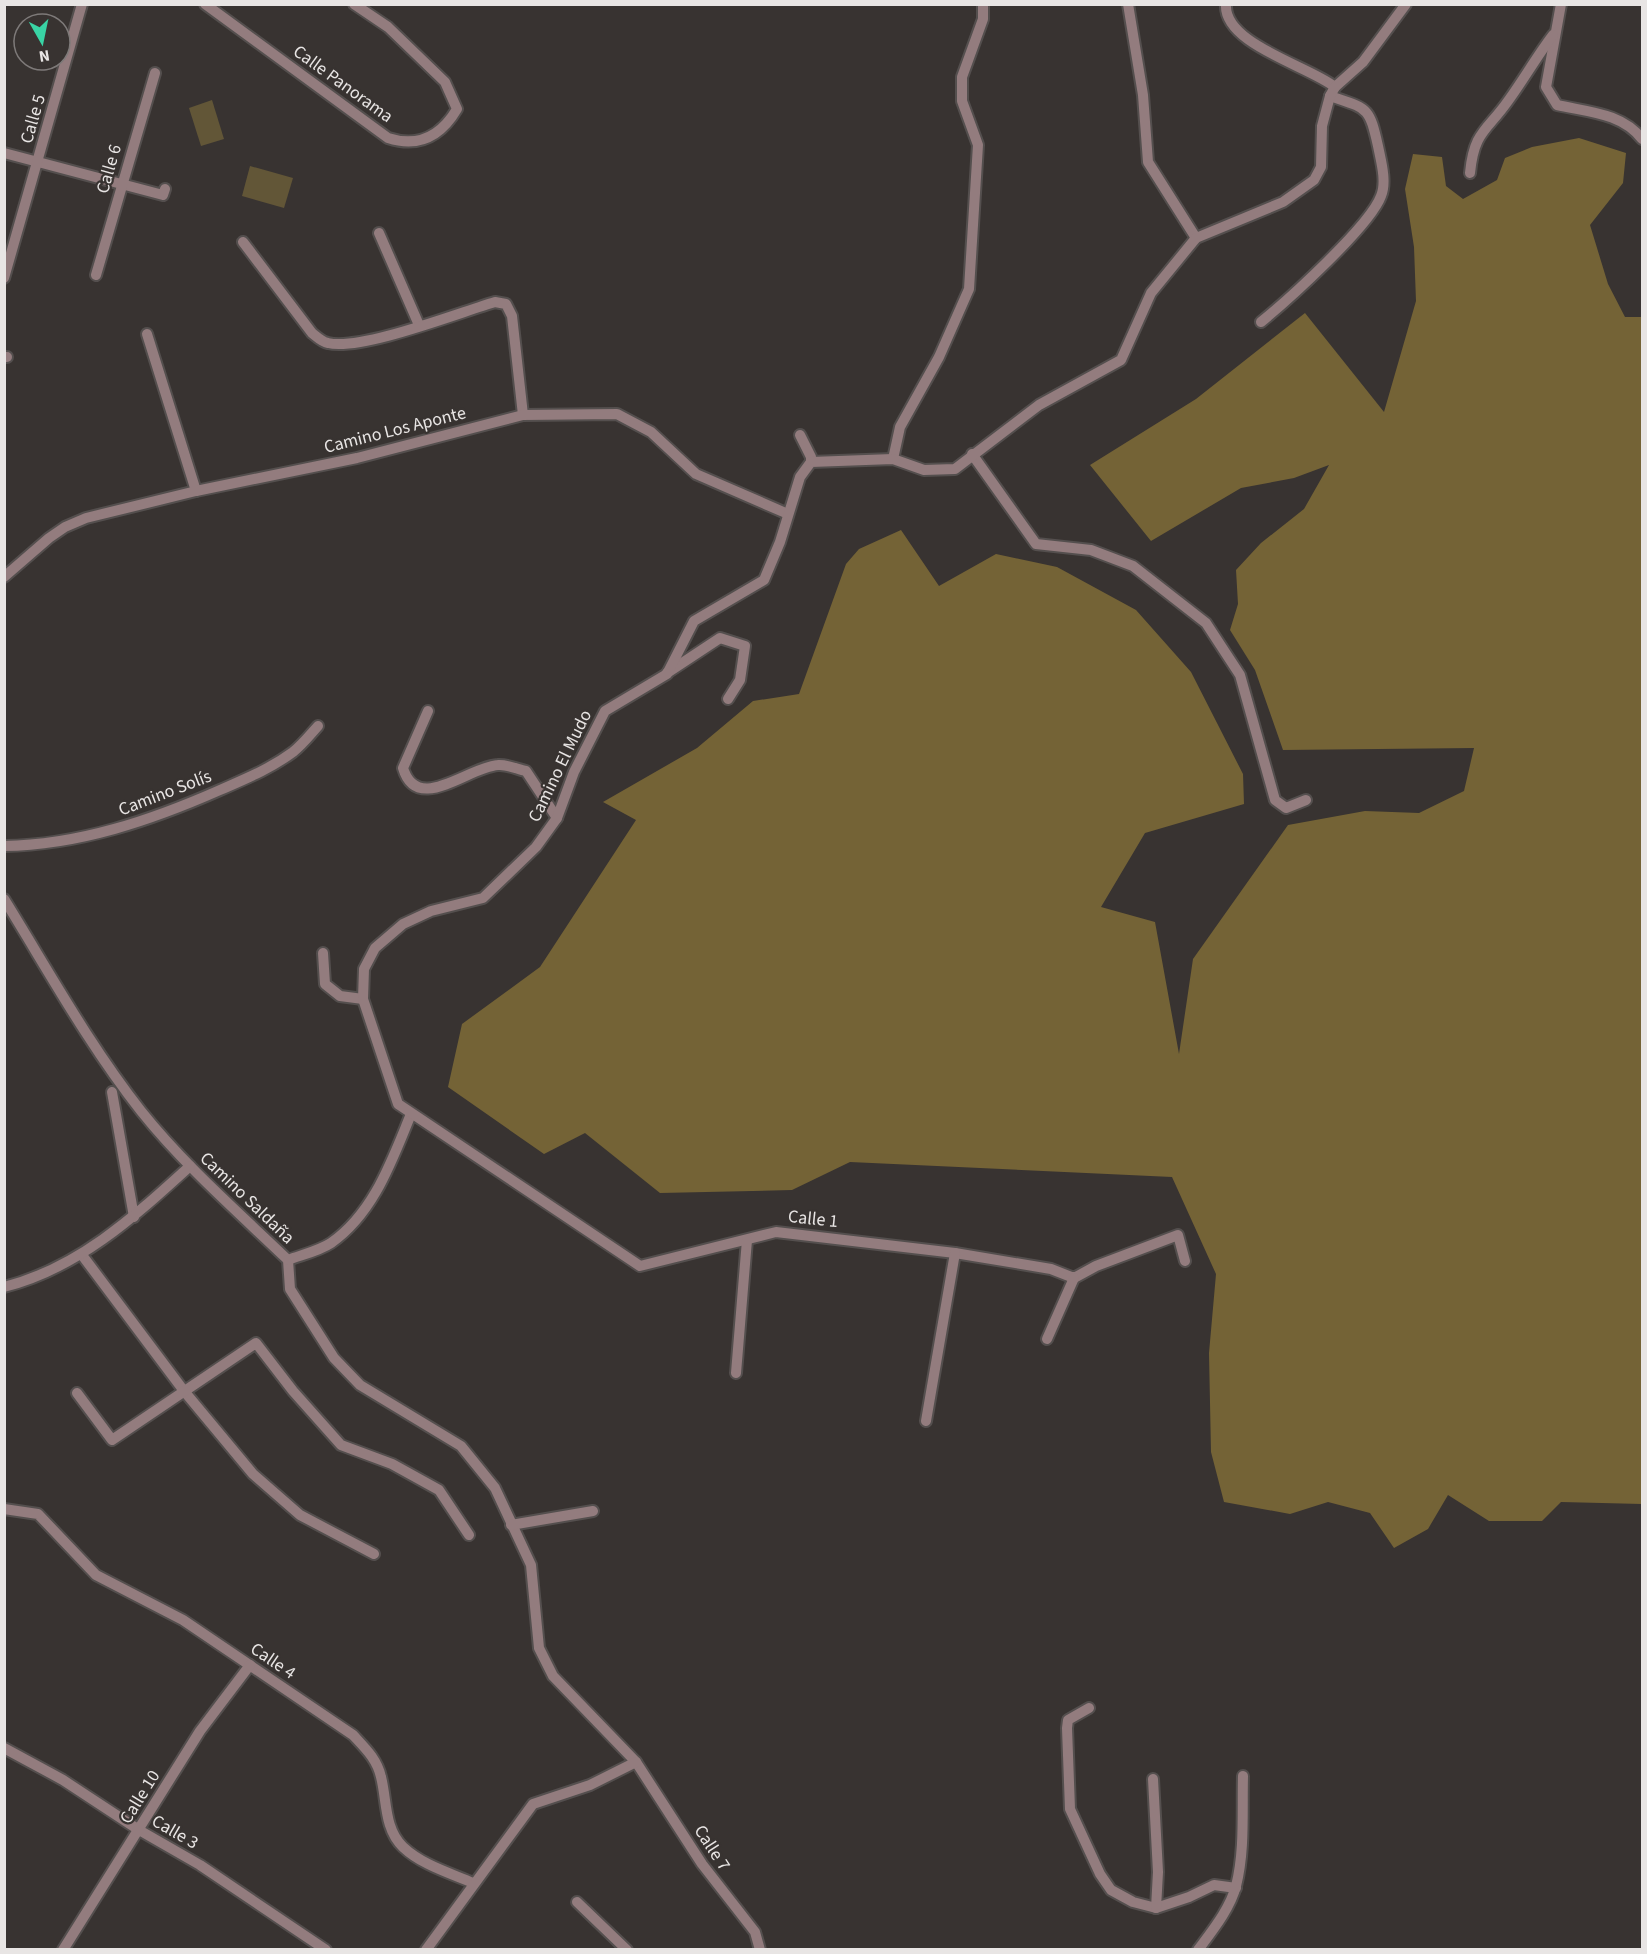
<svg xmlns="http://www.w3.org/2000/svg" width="1647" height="1954" viewBox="0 0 1647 1954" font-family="'Source Sans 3',sans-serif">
  <rect width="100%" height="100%" fill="#383331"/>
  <g fill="#625637">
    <path d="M 212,100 L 224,139 L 201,146 L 189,108 Z"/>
    <path d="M 250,166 L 293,178 L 284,208 L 242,196 Z"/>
  </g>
  <path fill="#746336" d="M 1579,138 L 1626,153 L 1623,183 L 1590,225 L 1608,284 L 1625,317 L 1642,317 L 1642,1504 L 1561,1502 L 1542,1521 L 1489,1521 L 1448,1495 L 1428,1529 L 1394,1548 L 1370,1513 L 1328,1502 L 1290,1514 L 1224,1502 L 1211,1452 L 1209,1353 L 1216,1274 L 1172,1177 L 850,1162 L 792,1190 L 660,1193 L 585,1133 L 544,1154 L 448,1087 L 462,1024 L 540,967 L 636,820 L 603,802 L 697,748 L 753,701 L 799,694 L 846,564 L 859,549 L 901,530 L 939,586 L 996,554 L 1057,567 L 1136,610 L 1191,672 L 1243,774 L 1244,804 L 1145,833 L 1101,907 L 1155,922 L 1179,1054 L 1193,959 L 1288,825 L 1365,811 L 1419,813 L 1464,791 L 1474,748 L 1283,750 L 1255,670 L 1230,630 L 1238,604 L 1236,570 L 1261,543 L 1304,509 L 1329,465 L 1294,478 L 1241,488 L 1151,541 L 1090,465 L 1196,399 L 1305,313 L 1384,412 L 1416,301 L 1414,247 L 1405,189 L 1413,154 L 1442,157 L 1446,186 L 1463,199 L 1497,180 L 1505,158 L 1532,147 Z"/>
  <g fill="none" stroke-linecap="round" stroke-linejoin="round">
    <g stroke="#544f4e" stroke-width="14">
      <g id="street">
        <path d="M 205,4 L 388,138 C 419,148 441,136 457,109 L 445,82 L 388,27 L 354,4"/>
        <path d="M 1128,4 L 1143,95 L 1148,162 L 1196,238"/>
        <path d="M 1226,4 C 1223,44 1309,66 1335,87"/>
        <path d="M 1561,4 L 1546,87 L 1557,105 C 1588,112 1622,113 1642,139"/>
        <path d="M 4,153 L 163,195 L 165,189"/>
        <path d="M 1470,173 C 1474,131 1487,131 1508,101 C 1524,79 1537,56 1553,35"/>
        <path d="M 379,233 L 419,325"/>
        <path d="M 243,242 L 312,333 C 317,337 322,342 328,343 C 361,351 458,313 495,302 L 506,304 L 512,316 L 523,415"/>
        <path d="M 96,275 L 155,73"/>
        <path d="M 4,278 L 82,4"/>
        <path d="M 1261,322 C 1288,300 1370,226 1381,196 C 1387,182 1381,161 1378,146 C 1369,106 1368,109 1330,96"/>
        <path d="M 147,334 L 196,491"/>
        <path d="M 4,357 L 7,357"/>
        <path d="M 800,435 L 811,457 L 811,462"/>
        <path d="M 972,454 L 1036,544 L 1091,550 L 1133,566 L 1206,623 L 1240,675 L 1275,800 L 1286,808 L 1306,800"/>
        <path d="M 893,459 L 900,427 L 939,357 L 969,289 L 978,145 L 962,101 L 962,77 L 983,19 L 983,4"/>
        <path d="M 4,577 L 49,538 L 65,527 L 86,518 L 196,491 L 357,458 L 523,415 L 617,414 L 651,432 L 696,474 L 788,514"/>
        <path d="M 667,673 L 720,638 L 745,646 L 740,680 L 728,699"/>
        <path d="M 428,711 L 403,768 C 417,815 468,767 498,765 C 506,764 517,769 526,771 L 557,818"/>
        <path d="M 4,846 C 79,845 152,820 220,790 C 245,779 270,769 293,752 C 302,745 310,735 318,726"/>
        <path d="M 4,899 C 48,970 89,1045 141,1111 C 184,1165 238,1212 288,1260 L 290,1289 L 334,1358 L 360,1385 L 461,1446 L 495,1488 L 531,1565 L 539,1648 L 553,1676 L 636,1762 L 702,1864 L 755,1932 L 760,1950"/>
        <path d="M 323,953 L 325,984 L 340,996 L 363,999"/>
        <path d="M 112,1092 L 134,1217"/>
        <path d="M 82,1255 L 184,1391 L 253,1474 L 300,1515 L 374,1554"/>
        <path d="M 288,1260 C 301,1255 319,1251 331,1243 C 374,1213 392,1160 411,1114"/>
        <path d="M 1185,1261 L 1178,1235 L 1096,1266 L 1074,1278 L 1051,1269 L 955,1253 L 776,1232 L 640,1266 L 398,1104 L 363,999 L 364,969 L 375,948 L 403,924 L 431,911 L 483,898 L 536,847 L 557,818 L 574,772 L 605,711 L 667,674 L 694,621 L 764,580 L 780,542 L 800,477 L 811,462 L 893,459 L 924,470 L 955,469 L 1039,405 L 1121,360 L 1151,293 L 1196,238 L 1283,202 L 1314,180 L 1321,167 L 1322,126 L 1330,96 L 1335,87 L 1363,62 L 1406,4"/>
        <path d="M 4,1287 C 79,1268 135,1216 190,1166"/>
        <path d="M 1047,1339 L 1074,1278"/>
        <path d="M 736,1373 L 747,1240"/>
        <path d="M 77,1393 L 112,1440 L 256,1343 L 293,1391 L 341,1445 L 392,1464 L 439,1490 L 469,1535"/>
        <path d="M 926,1421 L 955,1253"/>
        <path d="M 4,1509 L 38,1514 L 96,1575 L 183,1620 L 353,1735 C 365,1748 377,1759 381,1777 C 387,1800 384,1829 403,1847 C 422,1865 450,1873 473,1883"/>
        <path d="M 511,1525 L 593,1511"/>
        <path d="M 1089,1708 L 1068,1720 L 1067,1728 L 1070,1809 L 1100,1874 L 1111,1890 L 1133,1902 L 1156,1908 L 1189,1897 L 1214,1885 L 1236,1888"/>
        <path d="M 4,1748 L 63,1780 L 139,1830 L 200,1865 L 326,1950"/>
        <path d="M 1153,1779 L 1158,1872 L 1156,1908"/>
        <path d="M 577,1902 L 627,1950"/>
        <path d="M 63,1950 L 200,1731 L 250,1665"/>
        <path d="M 426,1950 L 533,1804 L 590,1785 L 636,1762"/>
        <path d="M 1198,1950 C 1212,1931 1230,1909 1236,1886 C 1245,1851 1242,1812 1243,1776"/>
      </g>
    </g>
    <use href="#street" stroke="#937c7e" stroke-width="10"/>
  </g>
  <g text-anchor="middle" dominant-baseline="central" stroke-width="4.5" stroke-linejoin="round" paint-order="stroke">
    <g font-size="18" fill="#e8e5e4" stroke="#383331">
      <text transform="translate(343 84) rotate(36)">Calle Panorama</text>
      <text transform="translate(33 119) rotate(-74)">Calle 5</text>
      <text transform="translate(109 169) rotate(-74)">Calle 6</text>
      <text transform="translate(395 430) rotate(-14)">Camino Los Aponte</text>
      <text transform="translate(560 766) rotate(-64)">Camino El Mudo</text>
      <text transform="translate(165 793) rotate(-21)">Camino Solís</text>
      <text transform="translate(247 1198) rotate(44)">Camino Saldaña</text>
      <text transform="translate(813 1219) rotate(6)">Calle 1</text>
      <text transform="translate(273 1661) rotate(34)">Calle 4</text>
      <text transform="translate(140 1797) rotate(-58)">Calle 10</text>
      <text transform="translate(175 1832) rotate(30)">Calle 3</text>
      <text transform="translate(712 1848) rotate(57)">Calle 7</text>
    </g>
  </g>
  <rect width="1647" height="1954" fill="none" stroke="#e8e5e4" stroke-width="12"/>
  <g transform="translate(42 42) rotate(171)"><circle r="28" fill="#383331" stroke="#7e7a79" stroke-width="1.5"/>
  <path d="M0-4.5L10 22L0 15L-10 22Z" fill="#39d4a5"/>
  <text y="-9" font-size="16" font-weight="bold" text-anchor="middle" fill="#e8e5e4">N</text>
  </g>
</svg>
